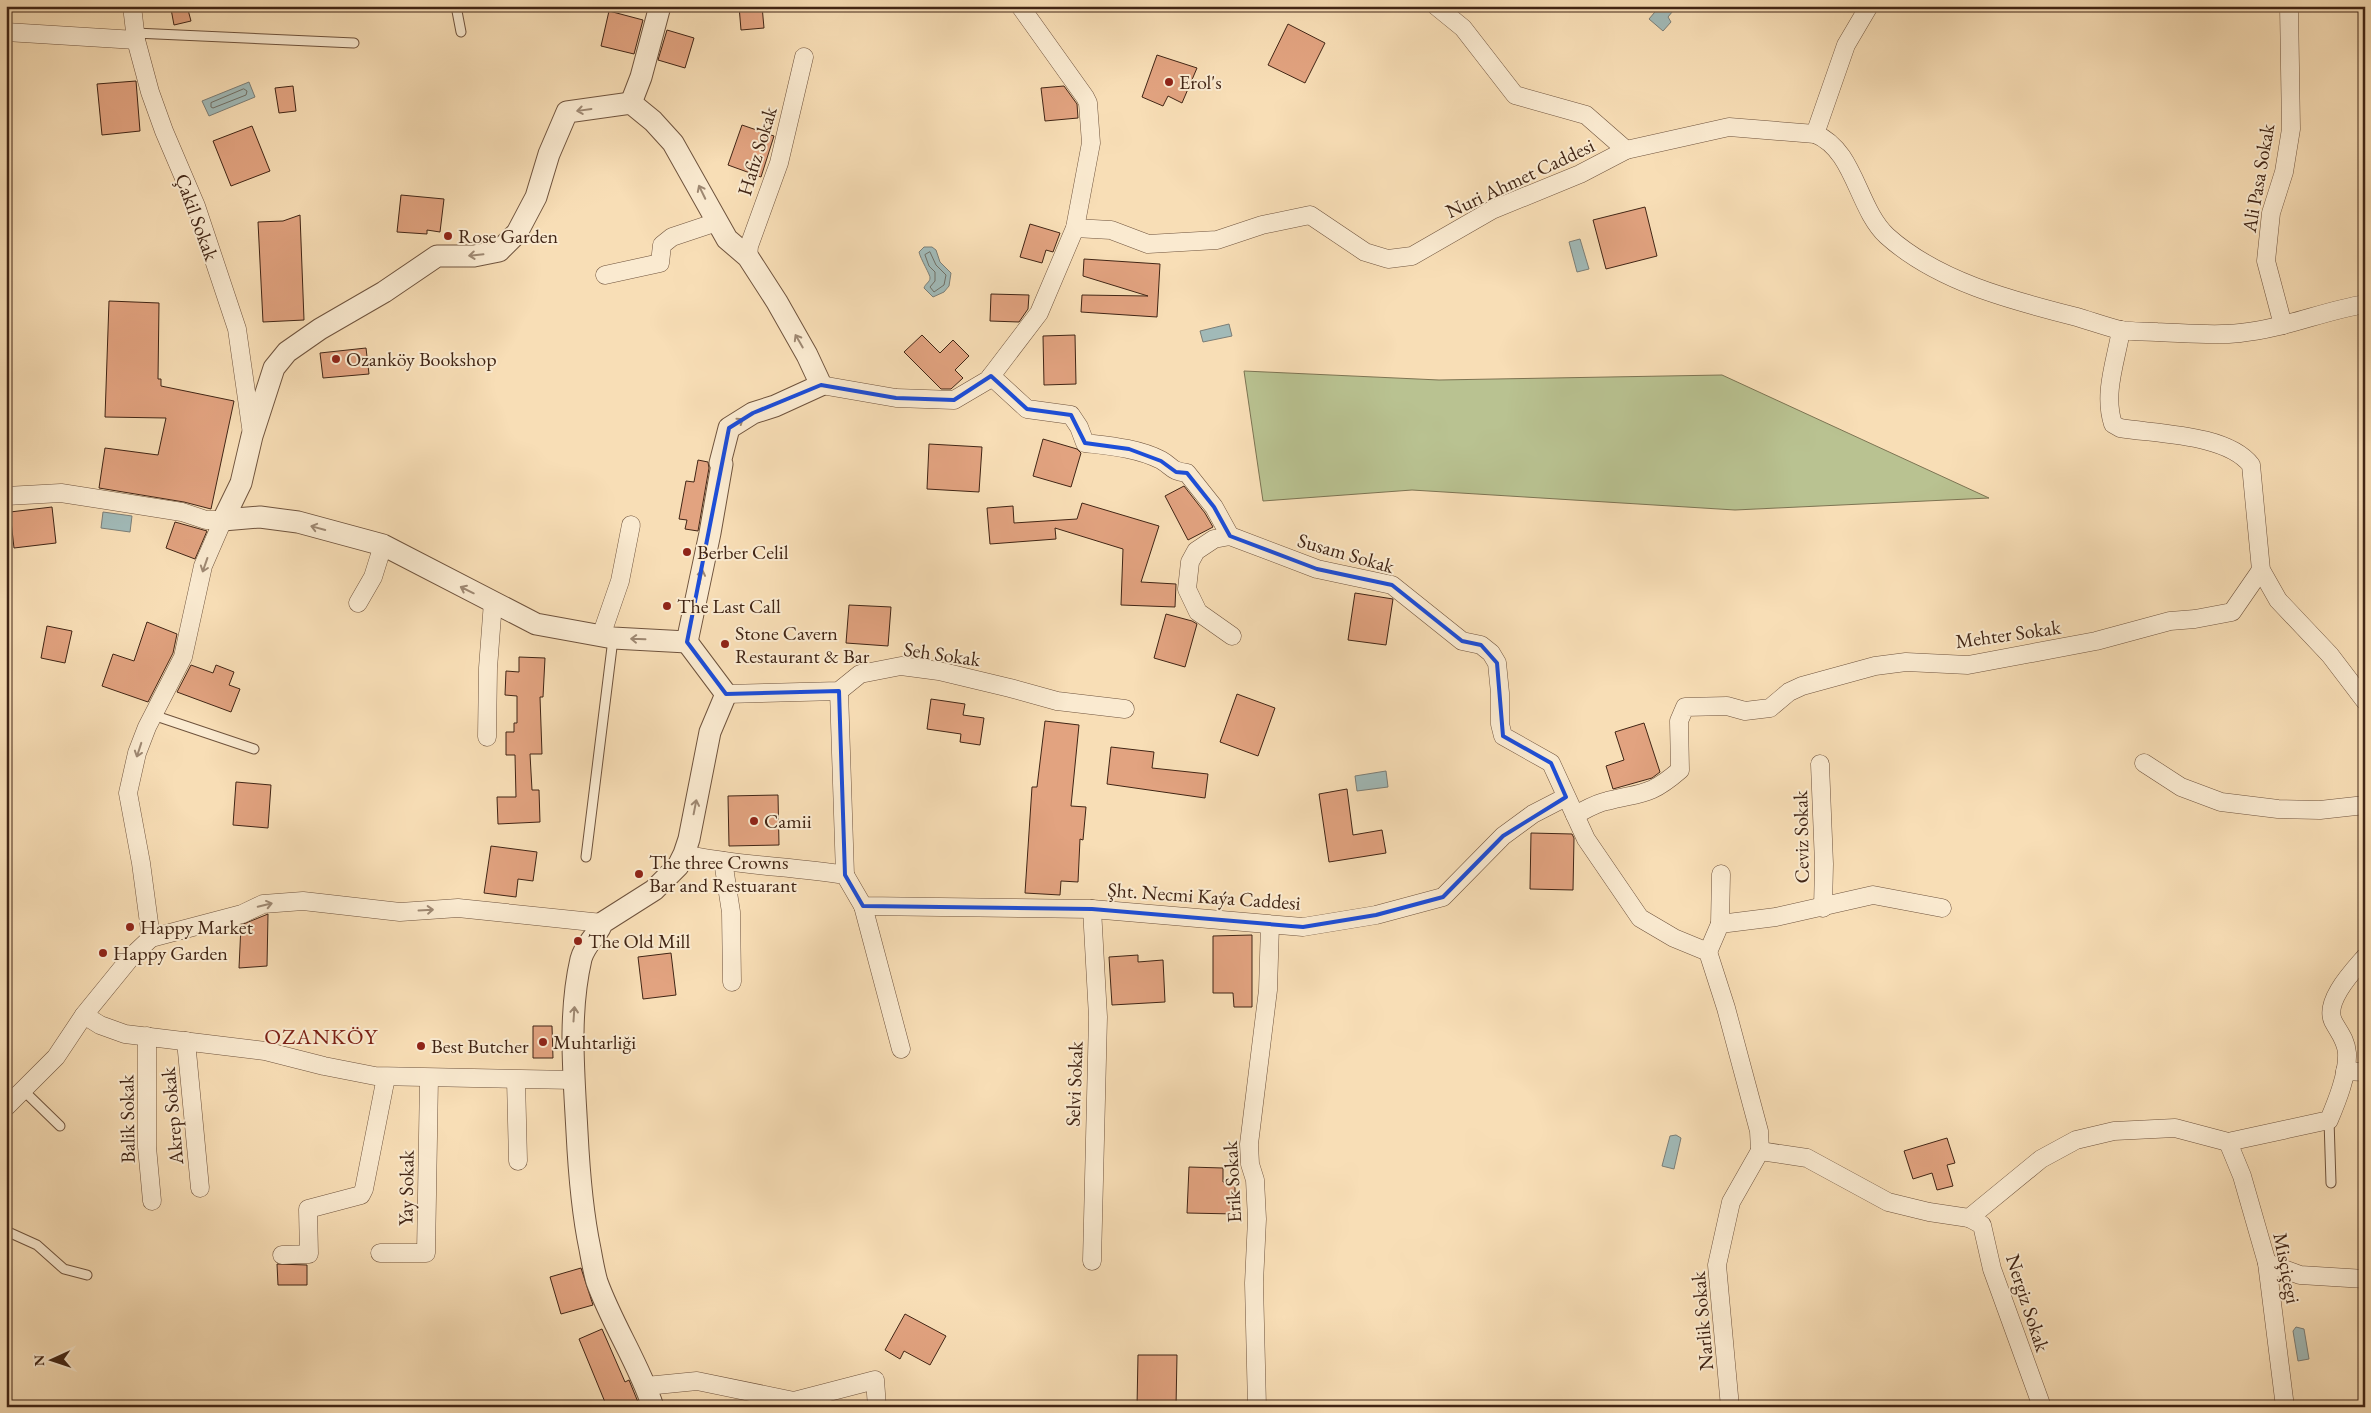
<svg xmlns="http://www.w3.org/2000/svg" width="2371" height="1413" viewBox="0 0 2371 1413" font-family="'EB Garamond',serif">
  <rect width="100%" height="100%" fill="#f8deb6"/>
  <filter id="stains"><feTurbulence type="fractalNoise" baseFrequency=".004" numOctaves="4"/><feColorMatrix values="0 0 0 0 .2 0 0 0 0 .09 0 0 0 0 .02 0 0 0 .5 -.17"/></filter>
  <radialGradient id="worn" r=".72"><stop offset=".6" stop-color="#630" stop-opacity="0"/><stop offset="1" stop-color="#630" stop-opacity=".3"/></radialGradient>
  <path fill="#b9c291" stroke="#7d7453" d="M 1244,371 L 1439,380 L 1722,375 L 1989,498 L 1735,510 L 1412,490 L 1263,501 Z"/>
  <g fill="#a1bab8" stroke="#7b7e77">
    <path d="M 1660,6 L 1677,6 L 1668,17 L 1671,22 L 1663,31 L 1649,19 Z"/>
    <path d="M 249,82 L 255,97 L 209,116 L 202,101 Z"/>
    <path d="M 1580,239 L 1589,269 L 1577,272 L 1569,242 Z"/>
    <path d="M 924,247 L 932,247 L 936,250 L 940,262 L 951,273 L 949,286 L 944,292 L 933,297 L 924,288 C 925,284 930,282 930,278 C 931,276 920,258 919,252 Z"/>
    <path d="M 1229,324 L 1232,336 L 1203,342 L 1200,331 Z"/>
    <path d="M 103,512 L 132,516 L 130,532 L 101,528 Z"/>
    <path d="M 1386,771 L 1388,787 L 1357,791 L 1355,776 Z"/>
    <path d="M 1676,1135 L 1681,1138 L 1674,1169 L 1662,1166 L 1670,1136 Z"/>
    <path d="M 2296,1327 L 2304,1329 L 2309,1359 L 2298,1361 L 2293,1331 Z"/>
  </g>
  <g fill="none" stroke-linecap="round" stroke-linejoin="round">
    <g stroke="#717066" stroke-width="1">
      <path d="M 244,89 L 247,91 L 246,95 L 213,108 L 211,107 L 211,103 Z"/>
      <path d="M 930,252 L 936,265 L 946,275 L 944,285 L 934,292 L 930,287 L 935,281 L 935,272 L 929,266 L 925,255 Z"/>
    </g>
  </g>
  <g fill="#e2a380" stroke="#412515">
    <path d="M 187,6 L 191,21 L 174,25 L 171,9 Z"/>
    <path d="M 739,6 L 762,6 L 764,28 L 741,30 Z"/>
    <path d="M 609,11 L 643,20 L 634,54 L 601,46 Z"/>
    <path d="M 1288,24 L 1325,43 L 1305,83 L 1268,65 Z"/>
    <path d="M 667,30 L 694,38 L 685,68 L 658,60 Z"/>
    <path d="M 1157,55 L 1197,68 L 1182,103 L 1168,96 L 1163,106 L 1142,97 Z"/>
    <path d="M 136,81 L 140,131 L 102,135 L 97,84 Z"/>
    <path d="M 293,86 L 296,111 L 279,113 L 275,88 Z"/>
    <path d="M 1064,86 L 1077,104 L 1078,118 L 1045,121 L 1041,88 Z"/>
    <path d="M 742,125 L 774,136 L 761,177 L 728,165 Z"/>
    <path d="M 252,126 L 270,171 L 231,186 L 213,141 Z"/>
    <path d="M 401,195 L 444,199 L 440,232 L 427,230 L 427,234 L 397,232 Z"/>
    <path d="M 1645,207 L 1657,256 L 1606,269 L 1593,220 Z"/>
    <path d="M 300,215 L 304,320 L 263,322 L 258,222 L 283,221 Z"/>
    <path d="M 1030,224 L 1060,233 L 1053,252 L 1046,250 L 1042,263 L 1020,257 Z"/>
    <path d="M 1084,259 L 1160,264 L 1157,317 L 1081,312 L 1082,295 L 1148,296 L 1083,276 Z"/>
    <path d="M 991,294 L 1029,295 L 1028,309 L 1019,322 L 990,321 Z"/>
    <path d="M 109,301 L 159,303 L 158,379 L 161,379 L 161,386 L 234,401 L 211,509 L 184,502 L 99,488 L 105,448 L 158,455 L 166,418 L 105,417 Z"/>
    <path d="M 922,335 L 940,353 L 953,340 L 969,356 L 955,370 L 963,378 L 951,389 L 941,389 L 904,352 Z"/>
    <path d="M 1075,335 L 1076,384 L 1044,385 L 1043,336 Z"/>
    <path d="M 366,348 L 369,374 L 323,378 L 320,353 Z"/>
    <path d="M 1043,439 L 1077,449 L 1081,453 L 1071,487 L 1033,476 Z"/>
    <path d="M 929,444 L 982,447 L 979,492 L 927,489 Z"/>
    <path d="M 698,460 L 708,462 L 709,468 L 698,531 L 685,529 L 687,520 L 679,519 L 686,481 L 694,482 Z"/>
    <path d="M 1184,486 L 1205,513 L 1213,527 L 1188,540 L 1165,496 Z"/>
    <path d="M 1082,503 L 1159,526 L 1141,582 L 1176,584 L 1175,607 L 1121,605 L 1123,549 L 1055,528 L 1056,539 L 990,544 L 987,508 L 1013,506 L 1014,523 L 1077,519 Z"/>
    <path d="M 52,507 L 56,543 L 14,548 L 10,512 Z"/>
    <path d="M 175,522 L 207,531 L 195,559 L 166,548 Z"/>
    <path d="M 1355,593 L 1393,599 L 1386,645 L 1348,640 Z"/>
    <path d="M 849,605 L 891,607 L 888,646 L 846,643 Z"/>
    <path d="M 1166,614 L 1192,621 L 1197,624 L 1185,667 L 1154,658 Z"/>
    <path d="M 147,622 L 177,634 L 173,653 L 148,702 L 102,686 L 113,654 L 134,661 Z"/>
    <path d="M 47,626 L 72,631 L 65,663 L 41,658 Z"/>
    <path d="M 519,657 L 545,658 L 543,697 L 540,697 L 542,754 L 530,754 L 532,790 L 539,790 L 540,822 L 498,824 L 497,797 L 516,797 L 515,755 L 506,755 L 506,732 L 514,732 L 514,723 L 517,723 L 517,696 L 505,695 L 506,671 L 519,672 Z"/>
    <path d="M 191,665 L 213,673 L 216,665 L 234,672 L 229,685 L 240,689 L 231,712 L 177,692 Z"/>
    <path d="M 1237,694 L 1275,708 L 1258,756 L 1220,742 Z"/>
    <path d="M 931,699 L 965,704 L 963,715 L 984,718 L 980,745 L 960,742 L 961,734 L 927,729 Z"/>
    <path d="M 1045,721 L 1079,725 L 1071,806 L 1086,807 L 1083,840 L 1080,839 L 1078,882 L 1061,881 L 1060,895 L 1025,893 L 1032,787 L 1037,787 Z"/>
    <path d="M 1644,723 L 1660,772 L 1652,778 L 1613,789 L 1606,766 L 1624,760 L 1615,732 Z"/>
    <path d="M 1111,747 L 1154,752 L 1152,768 L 1208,774 L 1205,798 L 1107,784 Z"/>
    <path d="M 236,782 L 271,785 L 268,828 L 233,825 Z"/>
    <path d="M 1347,789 L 1353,835 L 1382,830 L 1386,853 L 1329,862 L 1319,794 Z"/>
    <path d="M 778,795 L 779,845 L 729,846 L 728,796 Z"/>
    <path d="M 1531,833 L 1572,834 L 1574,838 L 1573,890 L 1530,889 Z"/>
    <path d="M 491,846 L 537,852 L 533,881 L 518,879 L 516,897 L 484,893 Z"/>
    <path d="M 268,914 L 267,966 L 239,968 L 241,925 Z"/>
    <path d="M 1252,935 L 1252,1007 L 1234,1007 L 1233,993 L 1213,993 L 1213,936 Z"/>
    <path d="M 671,953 L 676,995 L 643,999 L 638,957 Z"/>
    <path d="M 1138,955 L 1138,962 L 1163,960 L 1165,1002 L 1112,1005 L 1109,957 Z"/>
    <path d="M 533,1026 L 552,1026 L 553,1058 L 533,1058 Z"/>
    <path d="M 1947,1138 L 1955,1163 L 1947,1165 L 1953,1186 L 1937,1190 L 1932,1173 L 1913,1179 L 1904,1151 Z"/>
    <path d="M 1189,1167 L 1223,1168 L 1223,1182 L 1235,1182 L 1235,1214 L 1187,1213 Z"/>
    <path d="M 277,1264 L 307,1265 L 307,1285 L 278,1285 Z"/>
    <path d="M 581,1268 L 593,1305 L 561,1314 L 550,1277 Z"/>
    <path d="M 905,1314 L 946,1336 L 930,1365 L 904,1351 L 900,1359 L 885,1350 Z"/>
    <path d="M 602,1329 L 625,1382 L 629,1380 L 640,1407 L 607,1407 L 579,1339 Z"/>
    <path d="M 1138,1355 L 1177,1355 L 1176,1407 L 1137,1407 Z"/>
  </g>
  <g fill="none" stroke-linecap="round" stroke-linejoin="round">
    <g stroke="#6f533d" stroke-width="11">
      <g id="service">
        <path d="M 456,6 L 461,32"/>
        <path d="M 135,33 L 354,43"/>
        <path d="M 153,715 L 254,749"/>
        <path d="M 586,857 L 613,639"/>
        <path d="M 23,1090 L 60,1126"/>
        <path d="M 2329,1120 L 2331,1183"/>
        <path d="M 6,1231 L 37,1245 L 64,1269 L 87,1275"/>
      </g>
    </g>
    <g stroke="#6f533d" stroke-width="19">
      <g id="minor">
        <path d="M 132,6 L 136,40 L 150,92 L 164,131 L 196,206 L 237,329 L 252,434"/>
        <path d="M 1436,6 L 1463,28 L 1515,95 L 1586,115 L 1626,150"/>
        <path d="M 6,32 L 136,40"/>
        <path d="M 1815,134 L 1846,45 L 1869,6"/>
        <path d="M 1075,228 L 1111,230 L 1148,244 L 1217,240 L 1262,225 L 1310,215 L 1365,252 L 1388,259 L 1412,256 L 1492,210 L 1580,174 L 1626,150 L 1729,127 L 1815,134 C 1855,150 1857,208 1887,236 C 1937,281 2010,300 2073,316 C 2088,320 2104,326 2120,330 C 2132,332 2145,331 2157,332 C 2185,333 2213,336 2240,333 C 2283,329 2323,311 2365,304"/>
        <path d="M 748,257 L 749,246 L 779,163 L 804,57"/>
        <path d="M 605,275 L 660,263 L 662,245 L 672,237 L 717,222"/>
        <path d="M 2283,325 L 2266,261 L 2271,213 L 2284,172 L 2291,129 L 2289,6"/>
        <path d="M 2121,330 C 2116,361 2103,393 2113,424 L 2120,428 C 2157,434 2227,434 2251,465 L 2261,570 L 2278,600 L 2330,655 L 2365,701"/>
        <path d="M 991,376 L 1027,409 L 1071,415 L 1079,427 L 1085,443 C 1110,446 1137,448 1161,460 C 1173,467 1171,471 1187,473 L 1214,507 L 1230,536"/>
        <path d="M 821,385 L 896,398 L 954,400 L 988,380 L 1039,313 L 1075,228 L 1091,143 L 1088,103 L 1085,97 L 1020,6"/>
        <path d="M 6,496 L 61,493 L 182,512 L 206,520 L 223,520 L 203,566 L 183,657 L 147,727 L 137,753 L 128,793 L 141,863 L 151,938"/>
        <path d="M 358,603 L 373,577 L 383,545"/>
        <path d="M 601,636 L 620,581 L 631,525"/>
        <path d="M 1232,636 L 1198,612 L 1187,589 L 1190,562 L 1196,551 L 1214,539 L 1230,536 L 1317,569 L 1392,585 L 1462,641 L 1481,645 L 1491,653 L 1497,663 L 1500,693 L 1500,724 L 1503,736 L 1551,763 L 1586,839 L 1640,918 L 1674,938 L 1708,952 L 1726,1008 L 1759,1131 L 1760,1151"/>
        <path d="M 839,691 L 845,875"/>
        <path d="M 726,694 L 839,691 L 860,674 L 901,666 L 939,671 L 1010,688 L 1057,701 L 1125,709"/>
        <path d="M 487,737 L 488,668 L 493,602"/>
        <path d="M 2144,763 L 2181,787 L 2221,802 L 2278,809 L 2320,810 L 2365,805"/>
        <path d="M 1820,764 L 1824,864 L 1823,908"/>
        <path d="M 1575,815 C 1585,810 1596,803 1607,801 C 1643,792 1650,796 1680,770 L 1679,721 L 1685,707 L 1727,706 L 1745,711 L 1770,708 L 1789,692 L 1802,686 L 1875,666 L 1906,662 L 1968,665 L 2096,641 L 2170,621 L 2195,619 L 2232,612 L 2261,570"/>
        <path d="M 684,854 C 736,866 791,866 845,875 L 863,906 L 1092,909 L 1303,927 L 1376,915 L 1443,897 L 1503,836 L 1533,814 L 1566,797"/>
        <path d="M 723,861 L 731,912 L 732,982"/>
        <path d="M 863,906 L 901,1049"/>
        <path d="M 1720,924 L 1721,874"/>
        <path d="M 1708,952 L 1720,924 L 1776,917 L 1873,895 L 1942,908"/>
        <path d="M 84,1015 L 100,1025 L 125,1034 L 265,1051 L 324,1066 L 375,1076 L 574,1080"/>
        <path d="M 147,1036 L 147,1147 L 152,1201"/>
        <path d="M 186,1041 L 200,1188"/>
        <path d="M 2345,1071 L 2365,1072"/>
        <path d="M 516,1080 L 518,1161"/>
        <path d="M 6,1107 L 56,1057 L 84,1015 L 132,956 L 151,938 L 242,914 L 263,904 L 303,901 L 400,912 L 458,908 L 602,923"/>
        <path d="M 2228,1142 L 2242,1176 L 2267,1263 L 2285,1407"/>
        <path d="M 1760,1151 L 1807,1158 L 1888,1202 L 1929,1212 L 1969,1218 L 2041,1159 L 2076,1140 L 2114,1131 L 2175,1128 L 2228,1142 L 2329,1120 C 2337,1101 2348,1074 2347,1053 C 2346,1039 2338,1031 2333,1021 C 2324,1001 2353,971 2365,957"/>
        <path d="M 1969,1218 L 1982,1225 L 1992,1269 L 2042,1407"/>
        <path d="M 380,1253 L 426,1253 L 429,1078"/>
        <path d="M 282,1255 L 309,1254 L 308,1209 L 361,1195 L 364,1189 L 386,1077"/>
        <path d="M 1092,1261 L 1098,1017 L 1092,909"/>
        <path d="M 2267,1263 L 2300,1275 L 2365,1279"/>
        <path d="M 646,1386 L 697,1381 L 794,1401 L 875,1380 L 877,1407"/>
        <path d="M 1257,1407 L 1254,1283 L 1257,1219 L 1255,1180 L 1250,1164 L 1249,1144 L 1268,990 L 1270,925"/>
        <path d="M 1730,1407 L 1717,1265 L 1731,1202 L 1760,1151"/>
      </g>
    </g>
    <g stroke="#6f533d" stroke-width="23">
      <g id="tertiary">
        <path d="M 631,103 L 641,77 L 660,6"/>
        <path d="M 223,520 L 241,483 L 252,436 L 274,368 L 287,352 L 320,329 L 384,292 L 437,256 L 474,256 L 499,251 L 517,233 L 536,197 L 549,154 L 567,112 L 631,103 L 653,121 L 673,143 L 727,239 L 748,257 L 777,302 L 807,355 L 821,385 L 775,406 L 753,413 L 729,428 L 720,463 L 722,464 L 710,533 L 687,642"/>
        <path d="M 223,520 L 260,517 L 298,522 L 383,545 L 536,624 L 613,638 L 687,642"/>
        <path d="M 653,1407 C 639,1364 613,1326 597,1282 C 594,1272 592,1260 590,1249 C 582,1211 579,1172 577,1132 C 574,1075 568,1015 581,959 C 585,943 600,933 602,923 L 654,890 L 678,866 L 684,854 L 689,839 L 710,732 L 726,694 L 687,642"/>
      </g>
    </g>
    <use href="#service" stroke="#faead0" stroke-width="9"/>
    <use href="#minor" stroke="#faead0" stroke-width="18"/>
    <use href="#tertiary" stroke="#faead0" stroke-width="21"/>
  </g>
  <defs><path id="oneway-shaft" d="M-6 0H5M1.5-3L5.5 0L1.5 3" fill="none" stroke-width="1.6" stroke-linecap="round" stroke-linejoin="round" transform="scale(1.25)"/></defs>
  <g stroke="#9e8872">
    <use href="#oneway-shaft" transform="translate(584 110) rotate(172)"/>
    <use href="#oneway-shaft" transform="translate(702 192) rotate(-116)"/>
    <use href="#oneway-shaft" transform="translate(476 255) rotate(174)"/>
    <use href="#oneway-shaft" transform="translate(799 341) rotate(-120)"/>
    <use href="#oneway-shaft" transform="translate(737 423) rotate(-34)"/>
    <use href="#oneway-shaft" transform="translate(318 528) rotate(-165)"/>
    <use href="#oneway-shaft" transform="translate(205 565) rotate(109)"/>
    <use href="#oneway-shaft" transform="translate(701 577) rotate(-78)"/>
    <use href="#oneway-shaft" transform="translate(467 590) rotate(-154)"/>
    <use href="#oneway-shaft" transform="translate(638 639) rotate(-178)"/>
    <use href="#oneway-shaft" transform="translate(139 750) rotate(108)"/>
    <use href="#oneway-shaft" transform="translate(695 807) rotate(-79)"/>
    <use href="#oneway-shaft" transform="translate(265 905) rotate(-13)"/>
    <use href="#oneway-shaft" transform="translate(426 910) rotate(-3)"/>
    <use href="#oneway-shaft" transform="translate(574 1014) rotate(-86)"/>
  </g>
  <path fill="none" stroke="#1d4ed8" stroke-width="4" stroke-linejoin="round" d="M 991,376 L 1027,409 L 1071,415 L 1085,443 L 1129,449 L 1161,461 L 1176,472 L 1187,473 L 1214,507 L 1230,536 L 1317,569 L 1392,585 L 1462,641 L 1481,645 L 1497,663 L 1503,736 L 1551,763 L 1566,797 L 1503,836 L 1443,897 L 1376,915 L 1303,927 L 1092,909 L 863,906 L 845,875 L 839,691 L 726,694 L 687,642 L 729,428 L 753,413 L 821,385 L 896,398 L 954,400 Z"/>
  <g fill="#8f2418" stroke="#faead0" stroke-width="2">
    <circle cx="1169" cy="82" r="5"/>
    <circle cx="448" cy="236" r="5"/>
    <circle cx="336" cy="359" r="5"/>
    <circle cx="687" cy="552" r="5"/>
    <circle cx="667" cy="606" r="5"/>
    <circle cx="725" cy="644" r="5"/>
    <circle cx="754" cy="821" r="5"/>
    <circle cx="639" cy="874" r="5"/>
    <circle cx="130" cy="927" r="5"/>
    <circle cx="578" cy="941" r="5"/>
    <circle cx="103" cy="953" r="5"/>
    <circle cx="543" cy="1042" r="5"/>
    <circle cx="421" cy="1046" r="5"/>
  </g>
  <g text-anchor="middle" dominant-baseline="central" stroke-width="4" stroke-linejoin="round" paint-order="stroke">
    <g font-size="20" fill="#412515" stroke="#faead0" text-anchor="start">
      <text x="1179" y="82">Erol's</text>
      <text x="458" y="236">Rose Garden</text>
      <text x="346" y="359">Ozanköy Bookshop</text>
      <text x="697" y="552">Berber Celil</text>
      <text x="677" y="606">The Last Call</text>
      <text x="735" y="633">Stone Cavern<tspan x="735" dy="23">Restaurant &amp; Bar</tspan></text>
      <text x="764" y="821">Camii</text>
      <text x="649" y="862">The three Crowns<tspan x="649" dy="23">Bar and Restuarant</tspan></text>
      <text x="140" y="927">Happy Market</text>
      <text x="588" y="941">The Old Mill</text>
      <text x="113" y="953">Happy Garden</text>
      <text x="553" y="1042">Muhtarliği</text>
      <text x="431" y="1046">Best Butcher</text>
    </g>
    <g font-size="20" fill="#412515" stroke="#faead0">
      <text transform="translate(757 151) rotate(-73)">Hafiz Sokak</text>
      <text transform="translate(1520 178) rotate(-25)">Nuri Ahmet Caddesi</text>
      <text transform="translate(2258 178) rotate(-80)">Ali Pasa Sokak</text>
      <text transform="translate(197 217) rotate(70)">Çakil Sokak</text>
      <text transform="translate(1346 553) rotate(16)">Susam Sokak</text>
      <text transform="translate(2008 634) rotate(-8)">Mehter Sokak</text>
      <text transform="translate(942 654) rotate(8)">Seh Sokak</text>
      <text transform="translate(1801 837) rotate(-91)">Ceviz Sokak</text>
      <text transform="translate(1204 896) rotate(4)">Şht. Necmi Kaýa Caddesi</text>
      <text transform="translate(1074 1084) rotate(-88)">Selvi Sokak</text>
      <text transform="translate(172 1116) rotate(-95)">Akrep Sokak</text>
      <text transform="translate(127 1119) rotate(-91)">Balik Sokak</text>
      <text transform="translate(1232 1182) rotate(-93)">Erik Sokak</text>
      <text transform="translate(406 1188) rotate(-89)">Yay Sokak</text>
      <text transform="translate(2287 1268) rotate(79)">Misçiçegi</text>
      <text transform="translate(2028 1303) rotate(72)">Nergiz Sokak</text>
      <text transform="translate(1702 1321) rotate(-95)">Narlik Sokak</text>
    </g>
    <g font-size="22" letter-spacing="1" fill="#7a1f14" stroke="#faead0">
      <text x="321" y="1036">OZANKÖY</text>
    </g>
  </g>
  <rect width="2371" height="1413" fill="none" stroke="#f8deb6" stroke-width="25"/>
  <rect x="8" y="8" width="2356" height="1398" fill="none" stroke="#412515" stroke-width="2.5"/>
  <rect x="12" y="12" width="2346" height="1388" fill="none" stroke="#412515"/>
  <g transform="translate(52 1360) rotate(267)" stroke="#faead0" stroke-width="4" paint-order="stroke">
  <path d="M0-4L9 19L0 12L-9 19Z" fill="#412515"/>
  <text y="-8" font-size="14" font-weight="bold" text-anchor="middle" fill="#412515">N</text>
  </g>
  <rect width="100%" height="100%" filter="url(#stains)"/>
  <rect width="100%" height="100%" fill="url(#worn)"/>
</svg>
